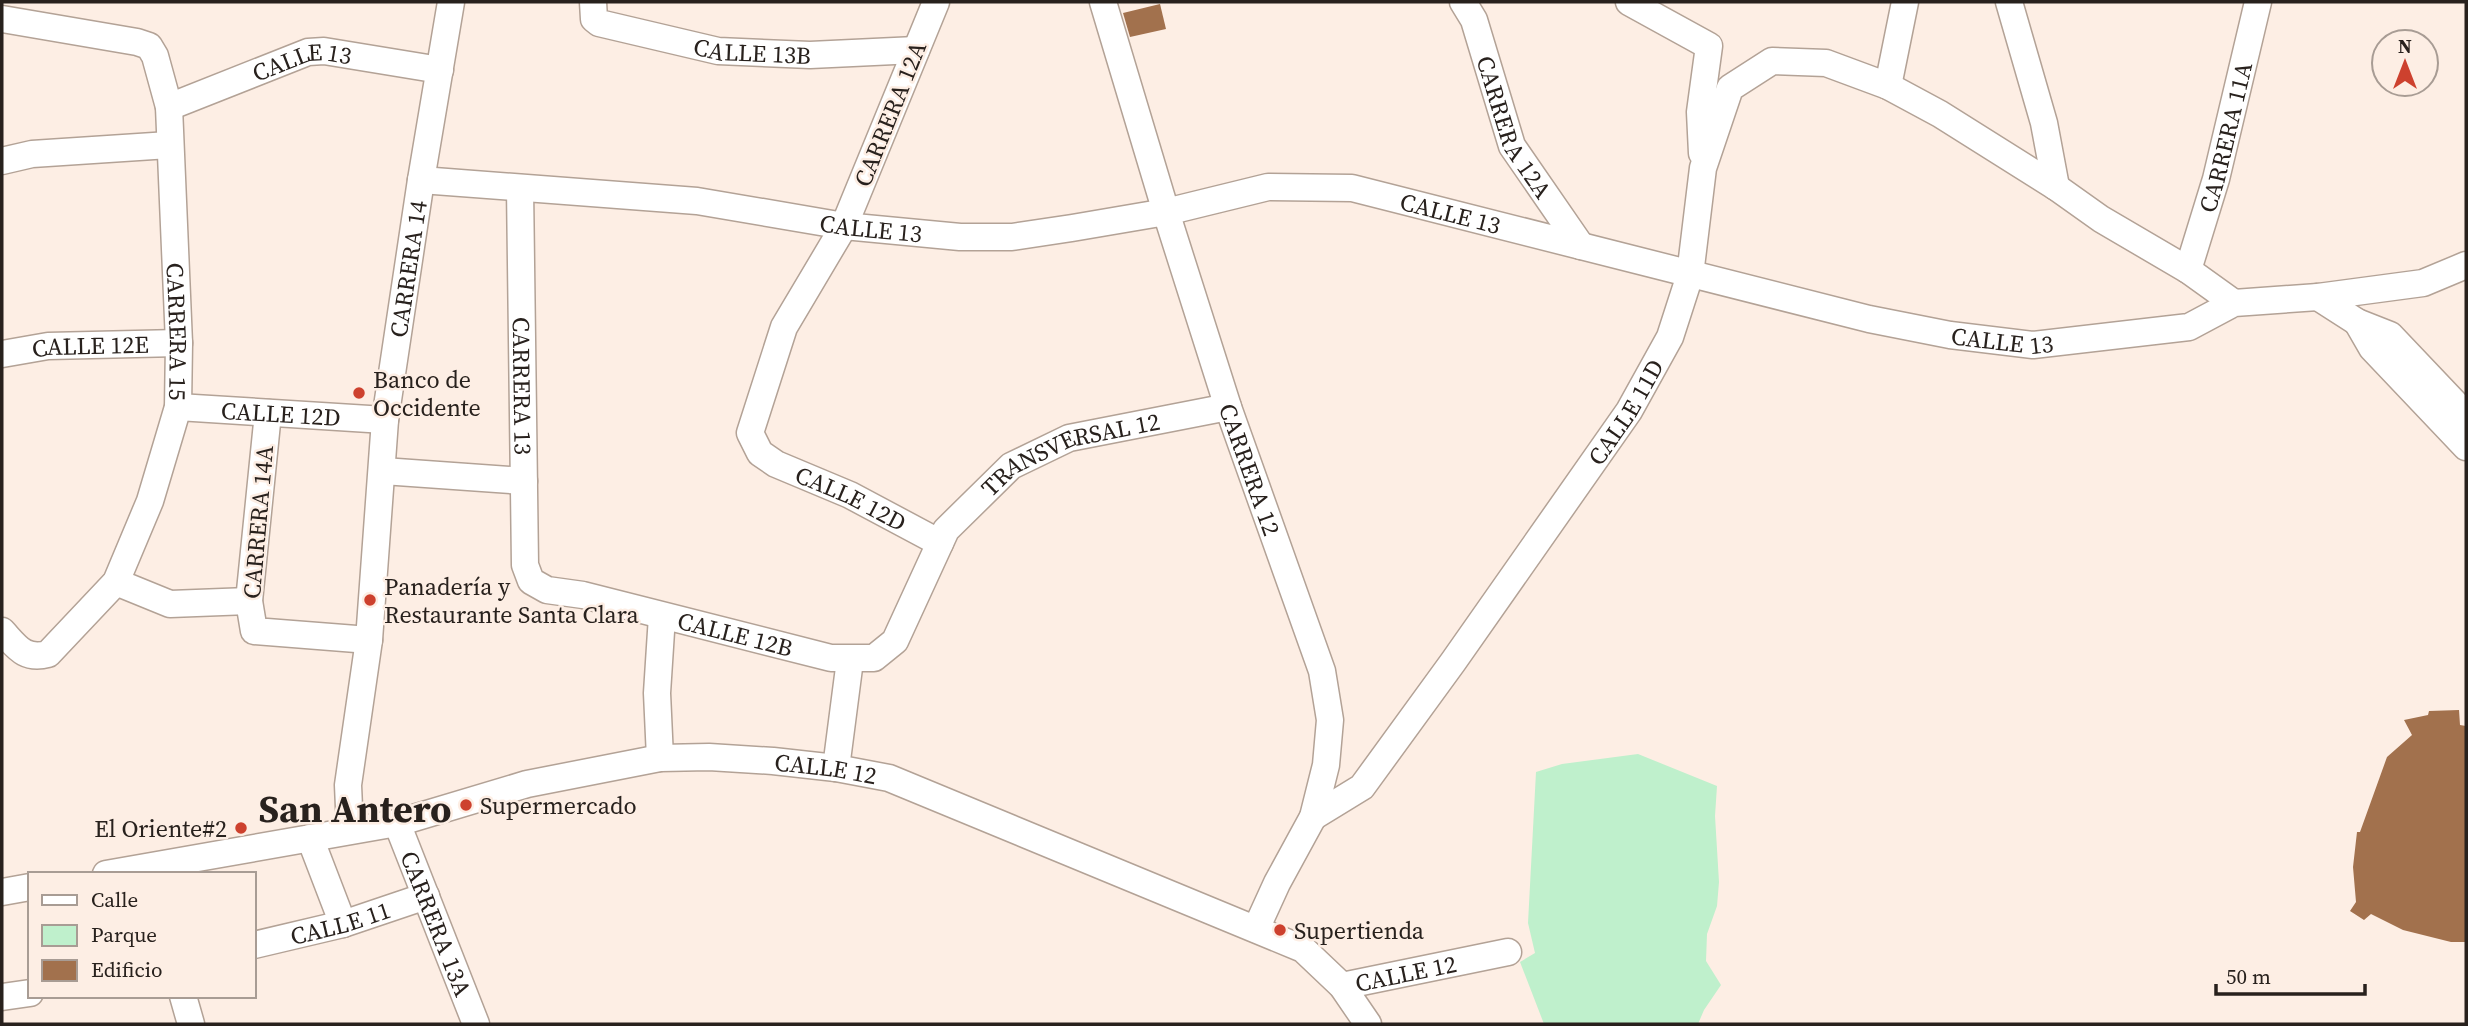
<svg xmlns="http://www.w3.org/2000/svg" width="2468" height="1026" viewBox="0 0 2468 1026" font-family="'Source Serif 4',serif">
  <rect width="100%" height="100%" fill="#fdeee4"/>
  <path fill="#bff0cc" d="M 1638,754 L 1717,786 L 1715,816 L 1719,882 L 1717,906 L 1707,934 L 1706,961 L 1721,985 L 1704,1010 L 1698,1024 L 1544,1024 L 1520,962 L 1535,953 L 1528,923 L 1536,772 L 1562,764 Z"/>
  <g fill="#a2714d">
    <path d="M 1160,4 L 1166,29 L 1130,37 L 1123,13 Z"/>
    <path d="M 2459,710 L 2460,725 L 2466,726 L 2466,942 L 2451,942 L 2403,930 L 2371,914 L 2364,920 L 2350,911 L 2356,902 L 2353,867 L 2357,832 L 2360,832 L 2387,757 L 2412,735 L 2404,720 L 2428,715 L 2429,711 Z"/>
  </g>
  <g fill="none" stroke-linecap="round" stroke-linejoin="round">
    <g stroke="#b3a296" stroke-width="29">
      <g id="minor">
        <path id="s1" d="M 593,2 L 594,19 L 599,23 L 718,51 L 810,55 L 916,50"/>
        <path id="s2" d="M 936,2 L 844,226 L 784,327 L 750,433 L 760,453 L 776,464 L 850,495 L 940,543"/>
        <path id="s3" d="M 1103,2 L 1166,212 L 1228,407 L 1322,671 L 1330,720 L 1326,765 L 1313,817 L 1277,883 L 1256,929"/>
        <path id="s4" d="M 1463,2 L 1474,20 L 1512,146 L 1581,246"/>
        <path d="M 1629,2 L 1709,46 L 1700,112 L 1702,153"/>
        <path d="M 2009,2 L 2044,123 L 2056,187"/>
        <path id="s5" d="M 2,19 L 137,42 L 149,46 L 155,56 L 169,107 L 179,343 L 178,407 L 150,501 L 116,582 L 48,654 C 24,660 17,647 2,631"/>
        <path d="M 1888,86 L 1905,2"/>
        <path id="s6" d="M 169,107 L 308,52 L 324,51 L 440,70"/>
        <path d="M 2,161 L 32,154 L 169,145"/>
        <path id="s7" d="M 421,180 L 697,201 L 844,226 L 960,237 L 1012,237 L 1072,228 L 1166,212 L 1268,187 L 1352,188 L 1869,319 L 1950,335 L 2033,345 L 2189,327 L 2234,303 L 2318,297 L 2423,283 L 2466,265"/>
        <path id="s8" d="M 520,188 L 525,565 L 531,581 L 547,590 L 583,595 L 831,658 L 874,658 L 895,641 L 946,530 L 1011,466 L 1069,438 L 1228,407"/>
        <path id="s9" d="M 2188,270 L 2216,179 L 2258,2"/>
        <path d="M 2318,297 L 2357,322 L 2390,335 L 2466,415"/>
        <path d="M 2357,322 L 2372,348 L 2466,447"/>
        <path id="s10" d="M 2,354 L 48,346 L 179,343"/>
        <path id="s11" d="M 178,407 L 385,420"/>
        <path d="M 268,413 L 249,601 L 254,631 L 369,640"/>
        <path d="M 383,471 L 524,481"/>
        <path d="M 116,582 L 170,604 L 249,601"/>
        <path d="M 660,758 L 657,693 L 662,616"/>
        <path d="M 836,768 L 850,660"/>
        <path id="s12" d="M 1313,817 L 1362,787 L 1453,662 L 1629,411 L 1670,337 L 1690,275 L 1703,168 L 1730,88 L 1772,61 L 1826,63 L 1888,86 L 1940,114 L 2056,187 L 2101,219 L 2188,270 L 2234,303"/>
        <path id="s13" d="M 397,823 L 476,1024"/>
        <path id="s14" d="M 350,830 L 348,785 L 369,640 L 385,420 L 421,180 L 451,2"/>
        <path d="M 310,838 L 343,924"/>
        <path id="s15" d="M 106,874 L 397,823 L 527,784 L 660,758 L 709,757 L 773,761 L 836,768 L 889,778 L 1303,949 L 1342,986 L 1368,1024"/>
        <path d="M 2,892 L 30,887"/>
        <path id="s16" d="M 254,945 L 343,924 L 426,896"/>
        <path id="s17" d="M 1342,986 L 1508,952"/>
        <path d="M 183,996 L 191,1024"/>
        <path d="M 2,997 L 30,993"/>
      </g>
    </g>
    <use href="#minor" stroke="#fff" stroke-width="26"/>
  </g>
  <g fill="#cd412e" stroke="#fdeee4" stroke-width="2.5">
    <circle cx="359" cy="393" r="7"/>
    <circle cx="370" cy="600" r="7"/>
    <circle cx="466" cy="805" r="7"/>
    <circle cx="241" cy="828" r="7"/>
    <circle cx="1280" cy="930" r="7"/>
  </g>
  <g text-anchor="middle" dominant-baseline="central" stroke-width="5" stroke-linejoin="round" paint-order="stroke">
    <g font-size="24" fill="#28211d" stroke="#fdeee4">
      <text stroke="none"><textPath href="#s1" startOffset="180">CALLE 13B</textPath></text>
      <text stroke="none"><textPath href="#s6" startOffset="142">CALLE 13</textPath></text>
      <text transform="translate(890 114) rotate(-68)">CARRERA 12A</text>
      <text stroke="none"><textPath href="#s4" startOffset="136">CARRERA 12A</textPath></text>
      <text stroke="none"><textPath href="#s9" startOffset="138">CARRERA 11A</textPath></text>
      <text stroke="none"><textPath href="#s7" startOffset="1041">CALLE 13</textPath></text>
      <text stroke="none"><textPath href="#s7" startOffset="453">CALLE 13</textPath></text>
      <text stroke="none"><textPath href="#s14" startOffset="565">CARRERA 14</textPath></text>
      <text stroke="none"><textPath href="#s5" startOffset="439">CARRERA 15</textPath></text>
      <text stroke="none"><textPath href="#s7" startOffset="1608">CALLE 13</textPath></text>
      <text stroke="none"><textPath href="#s10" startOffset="89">CALLE 12E</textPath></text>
      <text stroke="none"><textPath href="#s8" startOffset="198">CARRERA 13</textPath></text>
      <text stroke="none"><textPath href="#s12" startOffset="516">CALLE 11D</textPath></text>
      <text stroke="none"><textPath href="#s11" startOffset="103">CALLE 12D</textPath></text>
      <text stroke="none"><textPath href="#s8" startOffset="1048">TRANSVERSAL 12</textPath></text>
      <text stroke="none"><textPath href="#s3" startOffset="490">CARRERA 12</textPath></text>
      <text stroke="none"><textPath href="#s2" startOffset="595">CALLE 12D</textPath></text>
      <text transform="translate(258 522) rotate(-85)">CARRERA 14A</text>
      <text stroke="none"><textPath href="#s8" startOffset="606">CALLE 12B</textPath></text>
      <text stroke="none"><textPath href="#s15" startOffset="733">CALLE 12</textPath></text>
      <text stroke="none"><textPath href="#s16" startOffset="89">CALLE 11</textPath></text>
      <text stroke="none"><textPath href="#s13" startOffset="108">CARRERA 13A</textPath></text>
      <text stroke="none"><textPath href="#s17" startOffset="65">CALLE 12</textPath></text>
    </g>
    <g font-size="24" fill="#28211d" stroke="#fdeee4" text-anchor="start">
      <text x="373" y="379">Banco de<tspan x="373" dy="28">Occidente</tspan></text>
      <text x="384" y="586">Panadería y<tspan x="384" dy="28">Restaurante Santa Clara</tspan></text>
      <text x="480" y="805">Supermercado</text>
      <text x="227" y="828" text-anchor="end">El Oriente#2</text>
      <text x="1294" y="930">Supertienda</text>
    </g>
    <g font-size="38" font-weight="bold" fill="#28211d" stroke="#fdeee4">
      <text x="355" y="809">San Antero</text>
    </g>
  </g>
  <rect width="2468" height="1026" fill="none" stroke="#28211d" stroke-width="7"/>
  <rect x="28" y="872" width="228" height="126" fill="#fdeee4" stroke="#a89c94" stroke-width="2"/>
  <rect x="42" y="895" width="35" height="10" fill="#ffffff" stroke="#a89c94" stroke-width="2"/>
  <text x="91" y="907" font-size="21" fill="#28211d">Calle</text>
  <rect x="42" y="925" width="35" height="21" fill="#bff0cc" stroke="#a89c94" stroke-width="2"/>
  <text x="91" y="942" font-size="21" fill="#28211d">Parque</text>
  <rect x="42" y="960" width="35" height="21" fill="#a2714d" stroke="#a89c94" stroke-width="2"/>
  <text x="91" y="977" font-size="21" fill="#28211d">Edificio</text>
  <g transform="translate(2405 63)"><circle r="33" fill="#fdeee4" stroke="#a89c94" stroke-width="2"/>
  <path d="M0-5L12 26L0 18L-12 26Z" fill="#cd412e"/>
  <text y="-10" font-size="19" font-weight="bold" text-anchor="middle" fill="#28211d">N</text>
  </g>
  <path d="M2216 984v10h149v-10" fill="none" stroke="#28211d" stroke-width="3.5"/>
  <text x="2226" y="984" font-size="21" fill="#28211d" stroke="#fdeee4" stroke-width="5" paint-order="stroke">50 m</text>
</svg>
